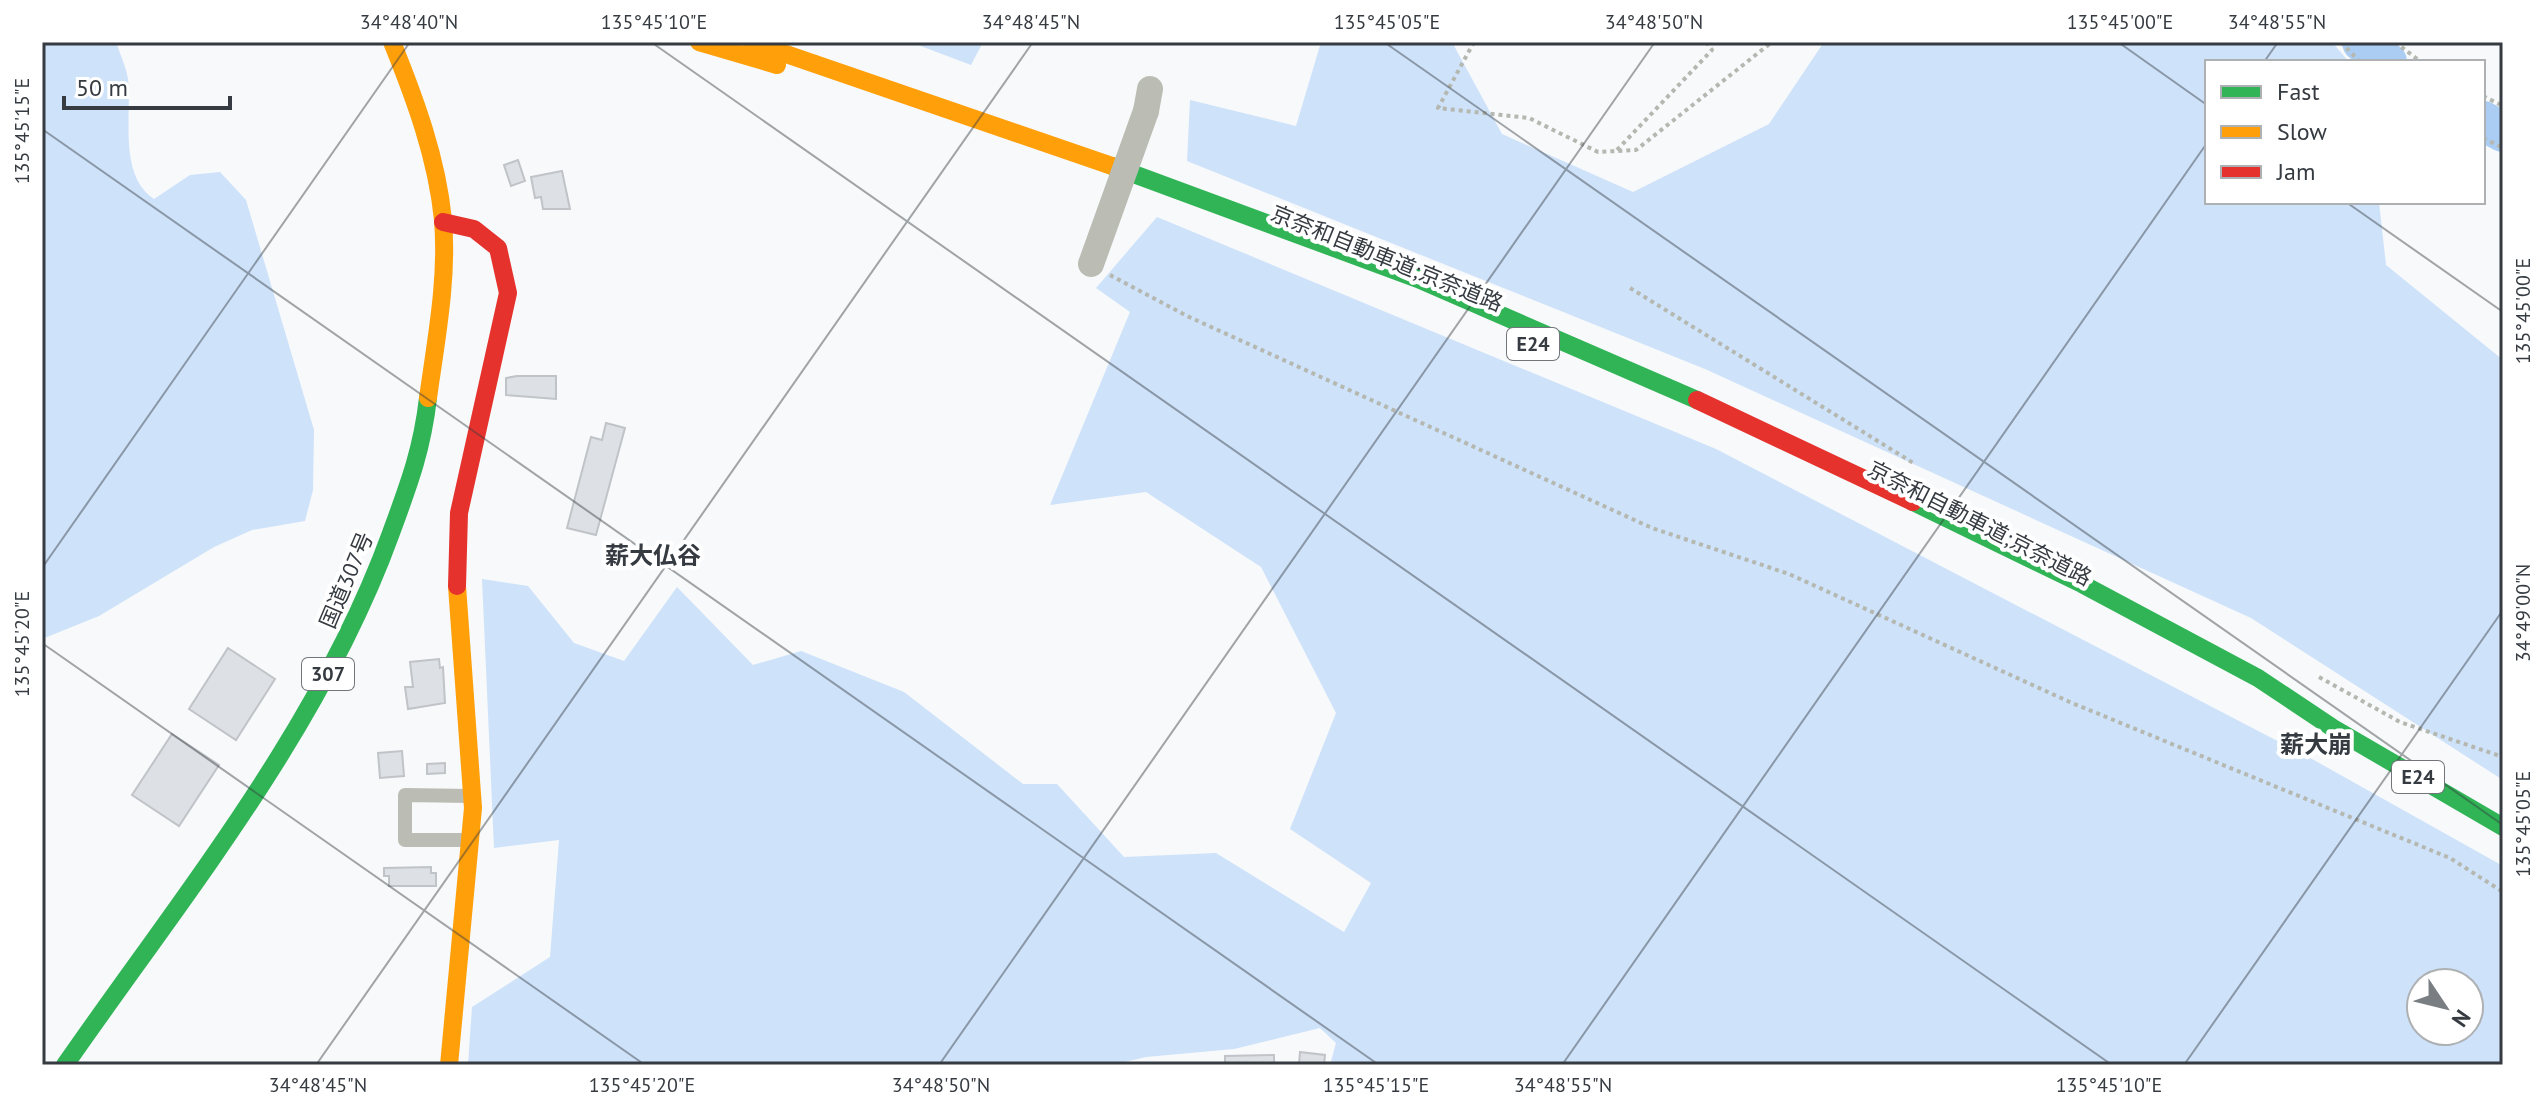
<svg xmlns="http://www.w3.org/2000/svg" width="2545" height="1107" viewBox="0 0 2545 1107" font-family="'PT Sans','Noto Sans JP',sans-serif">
  <rect width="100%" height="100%" fill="#f7f9fb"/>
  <g fill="#cee2fa" fill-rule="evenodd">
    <path d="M 42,42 L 116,42 C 120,54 126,67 128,79 C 132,116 118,175 154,199 L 190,175 L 220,172 L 246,200 L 314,430 L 313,490 L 305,521 L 252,530 L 214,547 L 99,616 L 42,639 Z"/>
    <path d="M 910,42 L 983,42 L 971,65 Z"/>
    <path d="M 1321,42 L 1452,42 L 1502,134 L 1633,192 L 1769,124 L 1824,42 L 2332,42 L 2349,62 L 2207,62 L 2207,202 L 2379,202 L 2386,265 L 2503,360 L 2503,780 L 2251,618 L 1705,369 L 1187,161 L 1190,100 L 1296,126 Z"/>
    <path d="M 1157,217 L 1716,449 L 2312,759 L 2503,866 L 2503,1065 L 1330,1065 L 1336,1043 L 1320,1028 L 1234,1049 L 1146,1057 L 1112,1065 L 468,1065 L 472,1007 L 550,957 L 559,840 L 494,848 L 482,579 L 528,586 L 574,643 L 624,661 L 677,587 L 753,665 L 801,651 L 904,692 L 1023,784 L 1057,784 L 1124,857 L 1216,853 L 1344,932 L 1371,883 L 1290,829 L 1336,713 L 1261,567 L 1146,492 L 1050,505 L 1130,312 L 1096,288 ZM 2421,983 L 2469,983 L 2469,1031 L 2421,1031 Z"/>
  </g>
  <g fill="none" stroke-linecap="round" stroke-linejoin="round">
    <g stroke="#abcdf3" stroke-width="40">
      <path d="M 2362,42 L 2387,62"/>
      <path d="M 2483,121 L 2503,132"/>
    </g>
  </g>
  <g fill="#dde1e5" stroke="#c0c3c7" stroke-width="2">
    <path d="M 518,160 L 525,181 L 511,186 L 504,165 Z"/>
    <path d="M 562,171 L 570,209 L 543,209 L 541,197 L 535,198 L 531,177 Z"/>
    <path d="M 517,376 L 556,376 L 556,399 L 506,395 L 506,378 Z"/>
    <path d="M 606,423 L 625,428 L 596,535 L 567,528 L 591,437 L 602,440 Z"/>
    <path d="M 228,648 L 275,679 L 236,740 L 189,709 Z"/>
    <path d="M 439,659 L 440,668 L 443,667 L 445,703 L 408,709 L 405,687 L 413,687 L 410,662 Z"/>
    <path d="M 172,734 L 219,765 L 179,826 L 132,795 Z"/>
    <path d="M 402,751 L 404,776 L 380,778 L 378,753 Z"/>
    <path d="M 445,763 L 445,773 L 427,774 L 427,764 Z"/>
    <path d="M 431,867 L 431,873 L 436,873 L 436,886 L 389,886 L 389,876 L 384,876 L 384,868 Z"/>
    <path d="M 1300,1052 L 1325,1055 L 1324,1065 L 1299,1065 Z"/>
    <path d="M 1274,1055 L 1274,1065 L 1225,1065 L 1225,1056 Z"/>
  </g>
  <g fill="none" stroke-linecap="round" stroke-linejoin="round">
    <g stroke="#b5b8b0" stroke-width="4" stroke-dasharray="4 4" stroke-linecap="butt">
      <path d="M 1474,42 L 1438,108 L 1529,118 L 1598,152 L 1636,150 L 1772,42"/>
      <path d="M 2341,42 L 2360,62"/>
      <path d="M 2395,42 L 2421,62"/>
      <path d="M 2483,96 L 2503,106"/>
      <path d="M 2483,138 L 2503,148"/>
      <path d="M 1617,150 L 1712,50 L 1706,42"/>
      <path d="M 1110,275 L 1187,316 L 1652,528 L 1789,574 L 2072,703 L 2450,858 L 2503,892"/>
      <path d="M 1630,288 L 1915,464"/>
      <path d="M 2319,677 L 2400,722 L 2503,757"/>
    </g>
    <path stroke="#bbbdb4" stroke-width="14" d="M 470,840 L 405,840 L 405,795 L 470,796"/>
    <path stroke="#bbbdb4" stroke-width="26" d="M 1146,111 L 1150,89"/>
    <g stroke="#30b455" stroke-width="18">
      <path d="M 1112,166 L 1418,279 L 1697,400"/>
      <path d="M 1913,502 L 2082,584 L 2258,678 L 2333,728 L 2503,827"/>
      <path d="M 65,1065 C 183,895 320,729 391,533 C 409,484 422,450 428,398"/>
    </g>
    <g stroke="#ff9f0a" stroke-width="18">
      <path d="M 392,42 C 415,99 437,158 443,220 C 448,279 436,340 428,398"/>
      <path d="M 699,42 L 777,65"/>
      <path d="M 751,42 L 1112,166"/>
      <path d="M 449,1065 L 473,808 L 457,586"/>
    </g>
    <g stroke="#e5322d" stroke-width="18">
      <path d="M 443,222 L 474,229 L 498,248 L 508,293 L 459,513 L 457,586"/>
      <path d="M 1697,400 L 1913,502"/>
    </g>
    <path stroke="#bbbdb4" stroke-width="26" d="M 1091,264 L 1146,111"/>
  </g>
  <path fill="none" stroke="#353b41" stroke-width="2" stroke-opacity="0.45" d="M 651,42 L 2112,1065M 1384,42 L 2503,825M 2118,42 L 2207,105M 2264,62 L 2278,42M 42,129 L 1379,1065M 2346,202 L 2503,312M 42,568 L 410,42M 42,643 L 645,1065M 316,1065 L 1033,42M 939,1065 L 1655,42M 1562,1065 L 2207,143M 2184,1065 L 2503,610"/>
  <g text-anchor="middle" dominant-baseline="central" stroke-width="8" stroke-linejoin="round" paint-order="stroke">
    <g fill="#fff" stroke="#72767a" stroke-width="2">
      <rect x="1507" y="328" width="52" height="32" rx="6"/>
      <rect x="302" y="658" width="52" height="32" rx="6"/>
      <rect x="2392" y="761" width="52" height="32" rx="6"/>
    </g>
    <g font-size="20" font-weight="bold" fill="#353b41">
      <text x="1533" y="344">E24</text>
      <text x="328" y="674">307</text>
      <text x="2418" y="777">E24</text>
    </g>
    <g font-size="22" fill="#353b41" stroke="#fff">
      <text transform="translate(1387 258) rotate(22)">京奈和自動車道;京奈道路</text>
      <text transform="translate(1980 523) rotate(27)">京奈和自動車道;京奈道路</text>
      <text transform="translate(346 580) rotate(-67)">国道307号</text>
    </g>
    <g font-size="24" font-weight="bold" fill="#353b41" stroke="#fff">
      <text x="653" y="555">薪大仏谷</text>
      <text x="2316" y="744">薪大崩</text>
    </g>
  </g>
  <rect width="2545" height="1107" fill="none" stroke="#ffffff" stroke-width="88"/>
  <rect x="2205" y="60" width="280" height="144" fill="#ffffff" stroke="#aeb1b3" stroke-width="2"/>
  <rect x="2221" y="86" width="40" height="12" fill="#30b455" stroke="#aeb1b3" stroke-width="2"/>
  <text x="2277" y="100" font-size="24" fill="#353b41">Fast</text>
  <rect x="2221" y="126" width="40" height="12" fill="#ff9f0a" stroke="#aeb1b3" stroke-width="2"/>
  <text x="2277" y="140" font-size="24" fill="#353b41">Slow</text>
  <rect x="2221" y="166" width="40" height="12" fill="#e5322d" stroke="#aeb1b3" stroke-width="2"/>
  <text x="2277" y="180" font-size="24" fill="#353b41">Jam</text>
  <g transform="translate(2445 1007) rotate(125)"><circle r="38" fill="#ffffff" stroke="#aeb1b3" stroke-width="2"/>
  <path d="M0-6L14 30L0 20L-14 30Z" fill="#797e82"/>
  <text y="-12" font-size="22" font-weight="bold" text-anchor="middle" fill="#353b41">N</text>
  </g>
  <path d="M64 96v12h166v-12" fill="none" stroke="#353b41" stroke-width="4"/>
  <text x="76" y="96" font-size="24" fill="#353b41" stroke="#ffffff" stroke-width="6" paint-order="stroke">50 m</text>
  <rect x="44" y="44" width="2457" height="1019" fill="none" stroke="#353b41" stroke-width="3"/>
  <g font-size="20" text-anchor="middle" fill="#353b41">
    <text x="409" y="29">34°48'40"N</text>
    <text x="654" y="29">135°45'10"E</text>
    <text x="1031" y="29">34°48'45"N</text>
    <text x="1387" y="29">135°45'05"E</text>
    <text x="1654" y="29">34°48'50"N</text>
    <text x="2120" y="29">135°45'00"E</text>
    <text x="2277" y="29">34°48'55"N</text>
    <text transform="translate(22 131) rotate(-90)" y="7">135°45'15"E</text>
    <text transform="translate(2523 311) rotate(-90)" y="7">135°45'00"E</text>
    <text transform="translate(2523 613) rotate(-90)" y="7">34°49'00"N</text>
    <text transform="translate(22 644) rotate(-90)" y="7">135°45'20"E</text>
    <text transform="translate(2523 824) rotate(-90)" y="7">135°45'05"E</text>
    <text x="318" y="1092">34°48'45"N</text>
    <text x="642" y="1092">135°45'20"E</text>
    <text x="941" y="1092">34°48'50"N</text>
    <text x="1376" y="1092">135°45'15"E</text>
    <text x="1563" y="1092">34°48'55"N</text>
    <text x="2109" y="1092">135°45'10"E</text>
  </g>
</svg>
